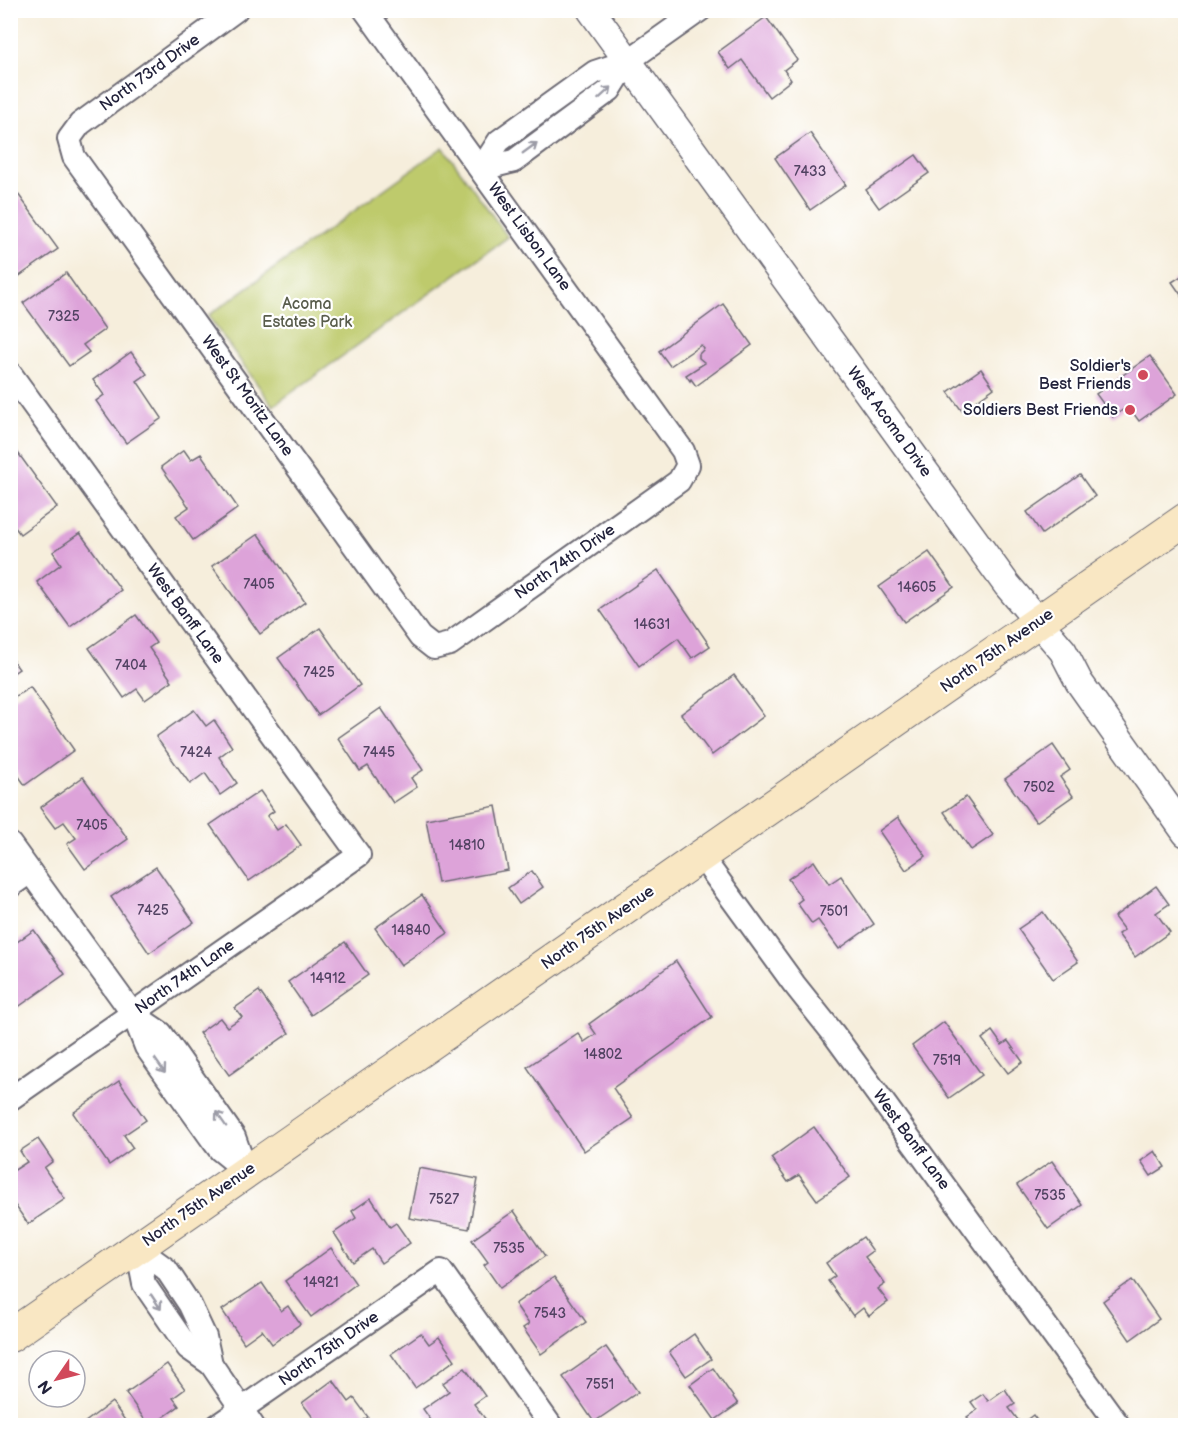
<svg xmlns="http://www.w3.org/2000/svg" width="1196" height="1436" viewBox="0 0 1196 1436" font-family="'Balsamiq Sans',sans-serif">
  <rect width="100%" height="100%" fill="#fff"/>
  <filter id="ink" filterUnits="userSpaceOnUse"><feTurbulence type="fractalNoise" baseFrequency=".0167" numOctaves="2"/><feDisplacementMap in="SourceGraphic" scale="12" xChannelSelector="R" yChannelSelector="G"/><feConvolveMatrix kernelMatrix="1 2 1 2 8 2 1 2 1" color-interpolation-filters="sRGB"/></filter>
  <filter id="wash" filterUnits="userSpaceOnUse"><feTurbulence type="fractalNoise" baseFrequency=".008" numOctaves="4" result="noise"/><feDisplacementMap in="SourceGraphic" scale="24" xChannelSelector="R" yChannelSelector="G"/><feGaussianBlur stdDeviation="1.35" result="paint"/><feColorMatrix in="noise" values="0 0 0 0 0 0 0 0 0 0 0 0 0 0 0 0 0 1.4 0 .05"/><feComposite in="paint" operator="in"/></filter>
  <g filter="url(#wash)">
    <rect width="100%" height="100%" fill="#f6eedc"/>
    <path fill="#beca6c" stroke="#707654" stroke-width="1.5" d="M 443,147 L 508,237 L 273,406 L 208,316 Z"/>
    <g id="blocks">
      <g fill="#dda3d9">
        <path d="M 766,17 L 797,60 L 784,70 L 791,80 L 769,97 L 742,60 L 730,69 L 718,52 Z"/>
        <path d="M 810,133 L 846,185 L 810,210 L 775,158 Z"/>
        <path d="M 916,155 L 929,173 L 879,208 L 866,190 Z"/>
        <path d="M 10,183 L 58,249 L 18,277 L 10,266 Z"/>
        <path d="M 66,273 L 105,329 L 83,345 L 89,352 L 69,366 L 23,303 Z"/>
        <path d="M 1186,273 L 1186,302 L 1172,282 Z"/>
        <path d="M 723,304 L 752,345 L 696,386 L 691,379 L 690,381 L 686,375 L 705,363 L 699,358 L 699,354 L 704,349 L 701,345 L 670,366 L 659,351 Z"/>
        <path d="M 131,352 L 147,374 L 137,381 L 162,418 L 126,443 L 96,401 L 104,395 L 93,380 Z"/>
        <path d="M 1150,356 L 1177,394 L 1139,421 L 1128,406 L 1113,417 L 1096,394 Z"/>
        <path d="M 981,369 L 994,388 L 962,411 L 948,392 Z"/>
        <path d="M 13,446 L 57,507 L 20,534 L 10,521 L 10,448 Z"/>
        <path d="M 184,450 L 191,460 L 201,454 L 238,508 L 193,540 L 176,516 L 189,507 L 161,467 Z"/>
        <path d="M 1080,475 L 1095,496 L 1042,534 L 1027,512 Z"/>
        <path d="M 80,533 L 121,590 L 70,627 L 37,582 L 61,564 L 53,552 Z"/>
        <path d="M 258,534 L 305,602 L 260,634 L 212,566 Z"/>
        <path d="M 929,552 L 954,587 L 904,622 L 879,587 Z"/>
        <path d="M 658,570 L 710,646 L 692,658 L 678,638 L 639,666 L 600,610 Z"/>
        <path d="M 136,615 L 156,643 L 149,648 L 172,681 L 145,700 L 137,689 L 124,698 L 89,648 Z"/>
        <path d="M 320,628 L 360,685 L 318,715 L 278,658 Z"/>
        <path d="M 10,657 L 19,669 L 10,675 Z"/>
        <path d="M 734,675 L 764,716 L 712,755 L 681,714 Z"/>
        <path d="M 30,687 L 74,750 L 25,785 L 10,764 L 10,700 Z"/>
        <path d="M 381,708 L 423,770 L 411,778 L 417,787 L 393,803 L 368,766 L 360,771 L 338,738 Z"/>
        <path d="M 194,710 L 206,726 L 214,720 L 232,747 L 219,757 L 237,783 L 220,795 L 205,773 L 190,784 L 156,737 Z"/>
        <path d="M 1053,745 L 1070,770 L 1060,777 L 1073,796 L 1036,822 L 1005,779 Z"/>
        <path d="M 83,777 L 128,839 L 85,869 L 67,844 L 76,838 L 64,822 L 55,828 L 40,808 Z"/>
        <path d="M 260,791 L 274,811 L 267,816 L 277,830 L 286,824 L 301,845 L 249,881 L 210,825 Z"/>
        <path d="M 966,797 L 993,835 L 971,850 L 944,812 Z"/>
        <path d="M 496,806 L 508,870 L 438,883 L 426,819 Z"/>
        <path d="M 898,817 L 926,856 L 906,870 L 879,831 Z"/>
        <path d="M 814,861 L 829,884 L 841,876 L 874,924 L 839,949 L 818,920 L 812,924 L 797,903 L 802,899 L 788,879 Z"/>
        <path d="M 156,867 L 194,922 L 149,953 L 111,897 Z"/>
        <path d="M 532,871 L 543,887 L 519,904 L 508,888 Z"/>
        <path d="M 1156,886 L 1169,904 L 1156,913 L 1170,932 L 1135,957 L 1118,934 L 1124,930 L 1114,917 Z"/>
        <path d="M 422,895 L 448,933 L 401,965 L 375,928 Z"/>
        <path d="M 1043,912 L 1078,962 L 1053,979 L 1018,929 Z"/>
        <path d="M 34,930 L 65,974 L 14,1010 L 10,1004 L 10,947 Z"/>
        <path d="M 345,942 L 368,975 L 311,1015 L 288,982 Z"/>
        <path d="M 676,961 L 712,1017 L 613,1088 L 633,1118 L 584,1151 L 527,1067 L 578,1033 L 584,1042 L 596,1034 L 589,1024 Z"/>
        <path d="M 259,991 L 289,1033 L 229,1075 L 199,1033 L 220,1018 L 227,1027 L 242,1017 L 235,1008 Z"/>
        <path d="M 944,1022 L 982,1075 L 949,1098 L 912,1046 Z"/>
        <path d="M 992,1031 L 1002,1045 L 1008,1041 L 1023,1062 L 1008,1073 L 982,1039 Z"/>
        <path d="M 119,1081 L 146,1120 L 124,1135 L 133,1148 L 109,1165 L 73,1113 Z"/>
        <path d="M 814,1127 L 850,1177 L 817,1200 L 799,1175 L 788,1182 L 771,1158 Z"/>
        <path d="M 38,1139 L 53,1161 L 44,1168 L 65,1199 L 28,1224 L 10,1198 L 10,1173 L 27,1162 L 20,1151 Z"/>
        <path d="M 1155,1151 L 1165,1167 L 1151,1176 L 1141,1161 Z"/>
        <path d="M 1052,1161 L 1082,1205 L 1048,1229 L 1017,1185 Z"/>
        <path d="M 419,1168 L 478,1179 L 469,1229 L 409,1218 Z"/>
        <path d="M 371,1198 L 390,1227 L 396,1223 L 410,1243 L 381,1263 L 372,1249 L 353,1262 L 334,1233 L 356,1218 L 352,1211 Z"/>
        <path d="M 514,1211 L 545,1256 L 500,1288 L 484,1265 L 488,1262 L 472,1240 Z"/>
        <path d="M 863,1237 L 873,1251 L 865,1257 L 885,1284 L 878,1289 L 888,1302 L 869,1316 L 863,1308 L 853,1316 L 828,1281 L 835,1276 L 826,1263 Z"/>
        <path d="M 331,1248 L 356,1284 L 311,1317 L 285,1281 Z"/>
        <path d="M 554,1277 L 586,1322 L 541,1354 L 523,1328 L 529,1324 L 515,1304 Z"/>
        <path d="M 1132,1280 L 1159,1319 L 1130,1340 L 1103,1301 Z"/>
        <path d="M 262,1283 L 281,1311 L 288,1306 L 300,1324 L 272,1344 L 262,1330 L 244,1343 L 222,1310 Z"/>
        <path d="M 421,1333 L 429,1344 L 439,1337 L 455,1360 L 415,1388 L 391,1354 Z"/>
        <path d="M 694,1334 L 711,1359 L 686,1376 L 669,1352 Z"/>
        <path d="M 606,1347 L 638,1392 L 594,1422 L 563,1377 Z"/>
        <path d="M 167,1364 L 185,1389 L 173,1398 L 179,1406 L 151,1426 L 149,1426 L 126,1393 Z"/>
        <path d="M 465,1368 L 485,1396 L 474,1404 L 489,1424 L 487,1426 L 435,1426 L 423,1409 L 449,1391 L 443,1383 Z"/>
        <path d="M 713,1368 L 738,1404 L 715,1420 L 690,1385 Z"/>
        <path d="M 333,1380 L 349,1402 L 354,1398 L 368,1417 L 356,1426 L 308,1426 L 315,1420 L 302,1403 Z"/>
        <path d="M 1005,1389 L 1015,1404 L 1009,1408 L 1021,1424 L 1033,1415 L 1041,1426 L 972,1426 L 967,1417 L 977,1410 L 971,1402 L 983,1394 L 988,1401 Z"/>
        <path d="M 112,1402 L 129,1426 L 80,1426 Z"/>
      </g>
    </g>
  </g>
  <g filter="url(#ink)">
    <use href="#blocks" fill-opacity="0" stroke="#6c6973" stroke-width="1.5"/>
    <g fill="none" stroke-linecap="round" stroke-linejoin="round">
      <g stroke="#6c6973" stroke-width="26">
        <g id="minor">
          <path d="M 236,10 L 80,124 L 69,139 L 74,157 L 420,637 L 434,648 L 450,644 L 679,481 L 688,465 L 683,451 L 365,10"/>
          <path d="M 481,169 L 499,141 L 595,72 L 628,61 L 700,10"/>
          <path d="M 481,169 L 514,161 L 610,90 L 628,61"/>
          <path d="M 10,373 L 359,855 L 10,1099"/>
          <path d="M 10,844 L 133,1014 L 146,1047 L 214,1142 L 220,1150 L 246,1171"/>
          <path d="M 701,856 L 794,984 L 833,1033 L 1119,1426"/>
          <path d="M 10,886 L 30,872"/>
          <path d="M 133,1014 L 161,1033 L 234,1137 L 246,1171"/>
          <path d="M 137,1248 L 166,1269 L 190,1305 L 205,1337 L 211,1364 L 253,1426"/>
          <path d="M 137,1248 L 144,1284 L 188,1348 L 211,1364"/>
          <path d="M 217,1426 L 441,1271 L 551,1426"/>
        </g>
      </g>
      <g stroke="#6c6973" stroke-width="30">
        <path id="tertiary" d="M 591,10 L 1007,585 L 1063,651 L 1079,682 L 1186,833"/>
      </g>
      <g stroke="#6c6973" stroke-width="34">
        <path id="secondary" d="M 10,1336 L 1186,519"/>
      </g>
      <use href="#minor" stroke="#fff" stroke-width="22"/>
      <use href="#tertiary" stroke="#fff" stroke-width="27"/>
      <use href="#secondary" stroke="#f9e7c3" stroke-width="32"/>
    </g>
    <defs><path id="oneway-shaft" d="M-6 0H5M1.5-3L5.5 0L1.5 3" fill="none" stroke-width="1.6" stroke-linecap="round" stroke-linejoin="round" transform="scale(1.5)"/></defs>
    <g stroke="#9c9ca7">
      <use href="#oneway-shaft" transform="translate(605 93) rotate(-42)"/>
      <use href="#oneway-shaft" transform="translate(530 148) rotate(-36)"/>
      <use href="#oneway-shaft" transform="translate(160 1066) rotate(55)"/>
      <use href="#oneway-shaft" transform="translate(221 1119) rotate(-125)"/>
      <use href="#oneway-shaft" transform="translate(156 1302) rotate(56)"/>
    </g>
  </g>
  <g fill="#d1495b" stroke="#fff" stroke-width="2">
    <circle cx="1143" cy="375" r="6"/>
    <circle cx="1130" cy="410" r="6"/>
  </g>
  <g text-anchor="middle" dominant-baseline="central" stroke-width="4.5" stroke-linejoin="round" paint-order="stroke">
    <g font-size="14" fill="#514262">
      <text x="810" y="171">7433</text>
      <text x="64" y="316">7325</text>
      <text x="259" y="584">7405</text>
      <text x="917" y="587">14605</text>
      <text x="652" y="624">14631</text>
      <text x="131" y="665">7404</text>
      <text x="319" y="672">7425</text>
      <text x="196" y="752">7424</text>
      <text x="379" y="752">7445</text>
      <text x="1039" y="787">7502</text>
      <text x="92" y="825">7405</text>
      <text x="467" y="845">14810</text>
      <text x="153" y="910">7425</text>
      <text x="834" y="911">7501</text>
      <text x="411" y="930">14840</text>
      <text x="328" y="978">14912</text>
      <text x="603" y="1054">14802</text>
      <text x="947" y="1060">7519</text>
      <text x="1050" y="1195">7535</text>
      <text x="444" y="1199">7527</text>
      <text x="509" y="1248">7535</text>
      <text x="321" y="1282">14921</text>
      <text x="550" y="1313">7543</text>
      <text x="600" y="1384">7551</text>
    </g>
    <g font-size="16" fill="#22223b" stroke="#fff">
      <text transform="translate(150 73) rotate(-36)">North 73rd Drive</text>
      <text transform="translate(529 237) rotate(54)">West Lisbon Lane</text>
      <text transform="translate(247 396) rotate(54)">West St Moritz Lane</text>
      <text transform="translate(889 422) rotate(54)">West Acoma Drive</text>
      <text transform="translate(565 562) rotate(-35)">North 74th Drive</text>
      <text transform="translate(185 614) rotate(54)">West Banff Lane</text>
      <text transform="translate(997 651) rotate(-35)">North 75th Avenue</text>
      <text transform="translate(598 928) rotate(-35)">North 75th Avenue</text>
      <text transform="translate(185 977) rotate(-35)">North 74th Lane</text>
      <text transform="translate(911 1140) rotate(54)">West Banff Lane</text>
      <text transform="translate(199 1205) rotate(-35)">North 75th Avenue</text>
      <text transform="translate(329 1349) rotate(-35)">North 75th Drive</text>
    </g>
    <g font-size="16" fill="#595d4c" stroke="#fff">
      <text x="307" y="304">Acoma<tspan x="307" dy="18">Estates Park</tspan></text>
    </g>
    <g font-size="16" fill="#22223b" stroke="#fff" text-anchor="end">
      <text x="1131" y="366">Soldier's<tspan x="1131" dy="18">Best Friends</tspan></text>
      <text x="1118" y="410">Soldiers Best Friends</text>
    </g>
  </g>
  <rect width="1196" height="1436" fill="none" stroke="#fff" stroke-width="36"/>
  <g transform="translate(57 1379) rotate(235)"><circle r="28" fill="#ffffff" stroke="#a7a7b1" stroke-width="1.5"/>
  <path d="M0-4.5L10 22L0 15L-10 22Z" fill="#d1495b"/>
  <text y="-9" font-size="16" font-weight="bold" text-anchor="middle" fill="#22223b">N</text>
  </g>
</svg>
